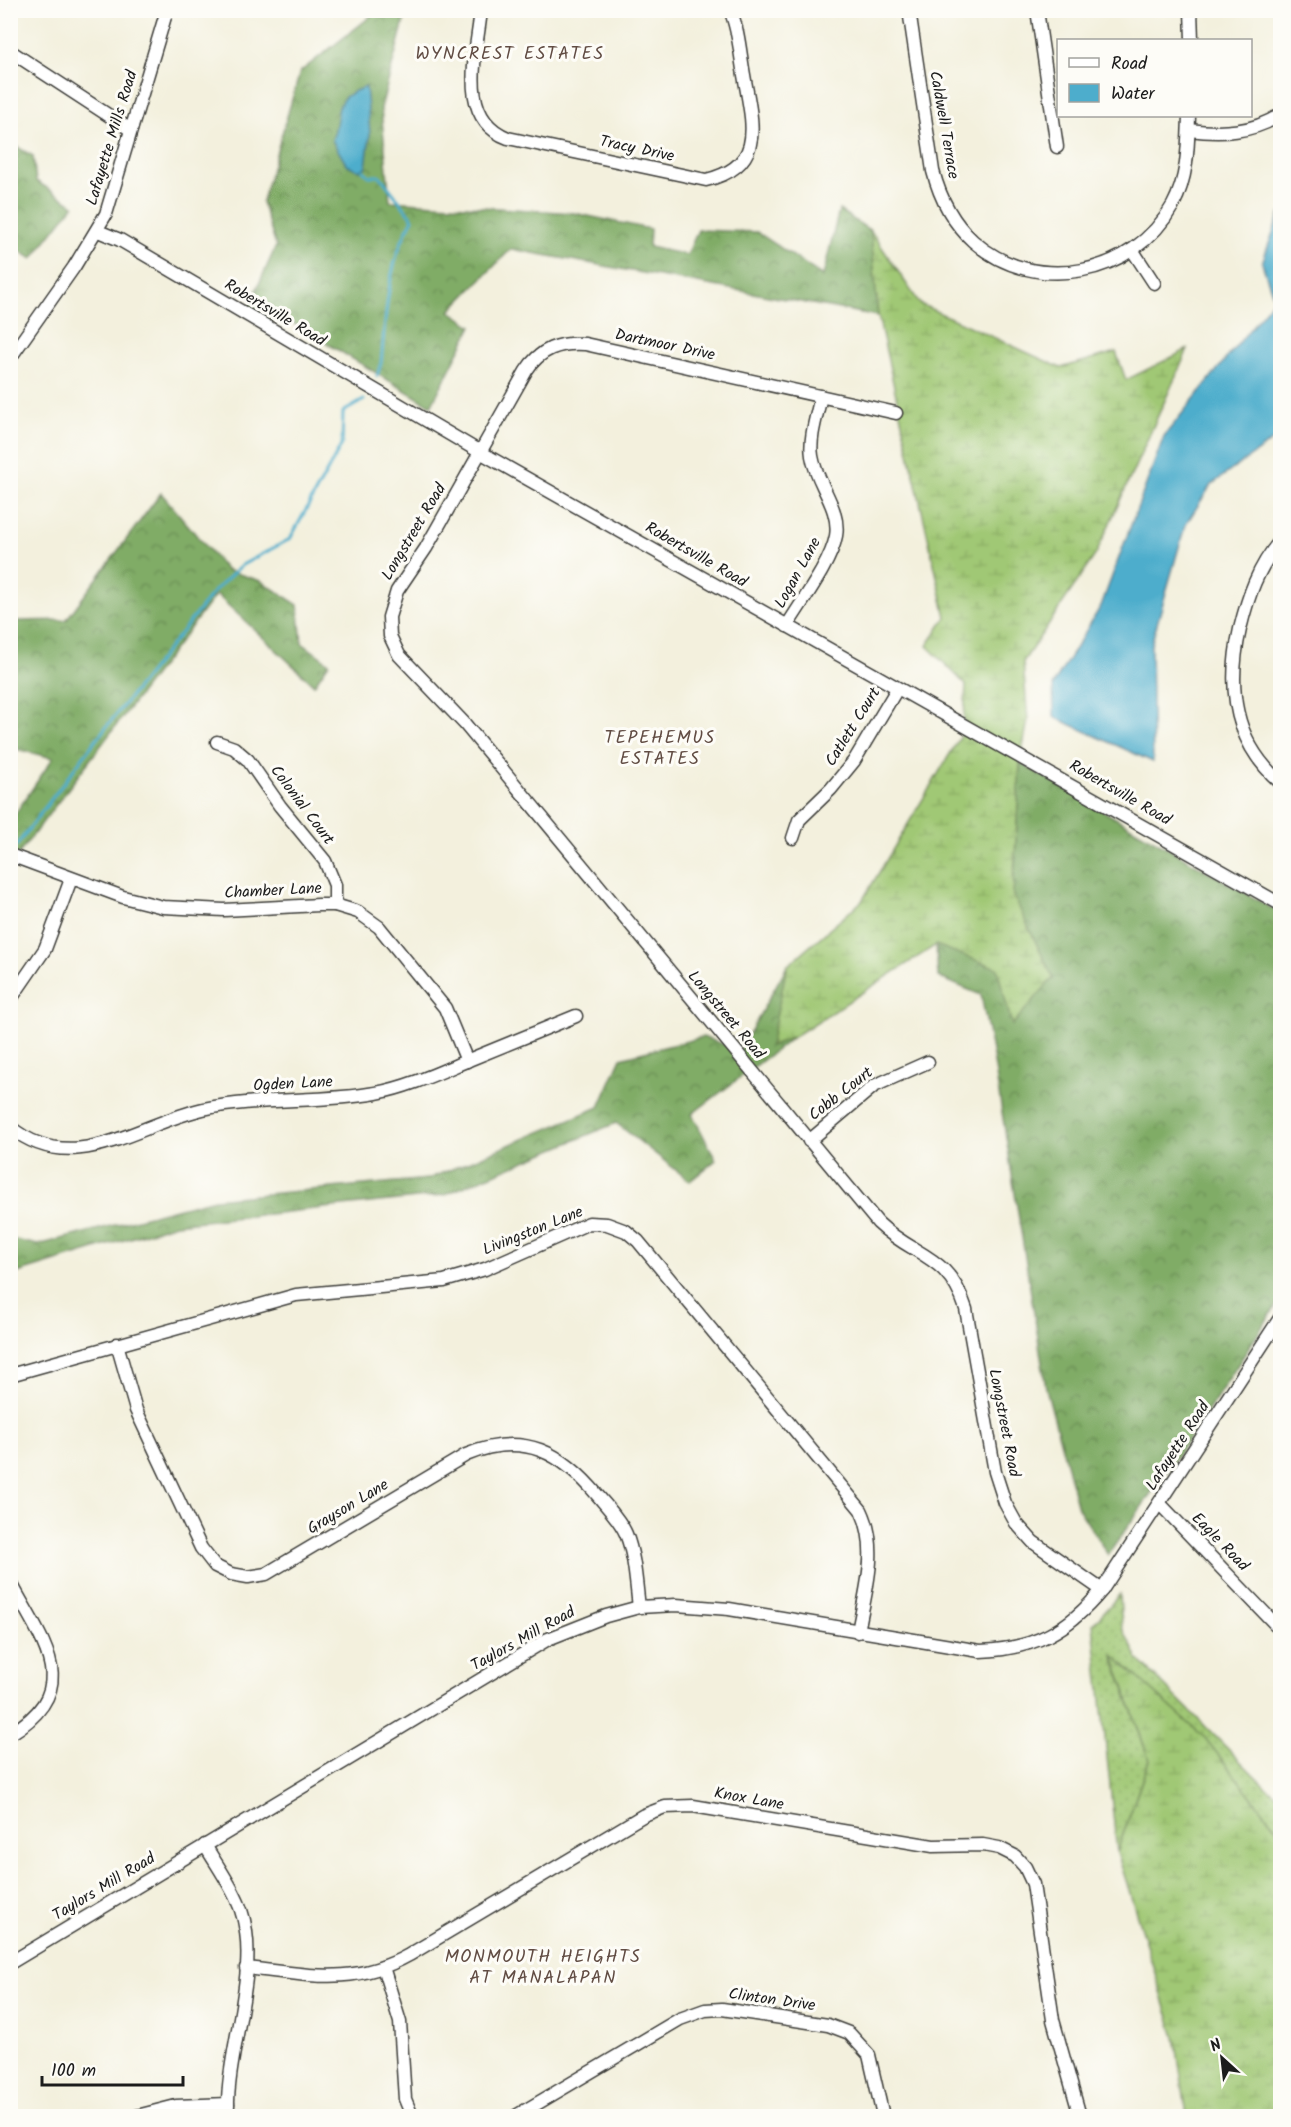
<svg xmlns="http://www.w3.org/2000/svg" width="1291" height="2127" viewBox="0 0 1291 2127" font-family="Kalam,sans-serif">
  <defs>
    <pattern id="grass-dots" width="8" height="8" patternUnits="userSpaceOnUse" patternTransform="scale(1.5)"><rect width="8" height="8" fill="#a0c874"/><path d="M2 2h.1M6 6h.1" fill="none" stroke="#89ab64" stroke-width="1.8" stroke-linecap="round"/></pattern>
    <pattern id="forest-crowns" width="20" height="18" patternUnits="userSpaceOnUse" patternTransform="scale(1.5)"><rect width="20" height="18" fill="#80ac66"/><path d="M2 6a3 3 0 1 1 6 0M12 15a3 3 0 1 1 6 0" fill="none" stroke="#688b53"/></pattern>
    <pattern id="wetland-marsh" width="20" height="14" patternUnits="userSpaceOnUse" patternTransform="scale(1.5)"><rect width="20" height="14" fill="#a0c874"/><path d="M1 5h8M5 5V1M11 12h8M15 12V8" fill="none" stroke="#89ab64"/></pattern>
  </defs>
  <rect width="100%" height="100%" fill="#fdfcf7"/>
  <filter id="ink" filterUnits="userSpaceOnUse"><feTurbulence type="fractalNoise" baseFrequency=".0167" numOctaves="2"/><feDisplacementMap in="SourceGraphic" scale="12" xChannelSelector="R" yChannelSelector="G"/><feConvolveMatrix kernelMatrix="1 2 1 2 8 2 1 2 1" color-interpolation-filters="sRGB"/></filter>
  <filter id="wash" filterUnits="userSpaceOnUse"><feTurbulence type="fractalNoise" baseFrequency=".008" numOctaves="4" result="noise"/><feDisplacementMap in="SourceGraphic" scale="24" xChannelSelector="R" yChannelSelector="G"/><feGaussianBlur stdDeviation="1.35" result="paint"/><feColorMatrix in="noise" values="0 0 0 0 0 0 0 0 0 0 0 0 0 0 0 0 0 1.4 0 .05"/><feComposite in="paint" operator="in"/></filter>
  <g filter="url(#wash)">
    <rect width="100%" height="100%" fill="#f3f0dd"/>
    <path fill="url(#grass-dots)" stroke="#5e7248" stroke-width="1.5" d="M 1120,1594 L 1122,1627 L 1138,1659 L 1264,1785 L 1280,1797 L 1280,1833 L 1113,1657 L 1149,1760 L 1117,1852 L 1093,1624 Z"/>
    <g fill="url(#forest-crowns)" stroke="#4e6441" stroke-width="1.5">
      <path d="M 407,10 L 381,108 L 390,201 L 574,213 L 650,229 L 649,247 L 687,255 L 698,230 L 757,232 L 823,276 L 839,210 L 871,231 L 878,316 L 511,249 L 450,311 L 472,326 L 431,406 L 278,314 L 270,326 L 246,313 L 276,246 L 262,202 L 300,72 L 371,16 L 364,11 Z"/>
      <path d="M 10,143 L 33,156 L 36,181 L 74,205 L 32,259 L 11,245 Z"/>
      <path d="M 161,493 L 226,570 L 261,581 L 298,605 L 302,643 L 329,663 L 314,685 L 216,594 L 11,864 L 11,820 L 53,758 L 11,748 L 10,616 L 16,621 L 66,620 Z"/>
      <path d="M 1020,763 L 1280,913 L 1280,1300 L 1202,1420 L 1108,1555 L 1078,1508 L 1046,1388 L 993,1056 L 981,995 L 938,977 L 936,945 L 998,968 L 1052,978 L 1013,895 Z"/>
      <path d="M 787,966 L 771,1045 L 795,1036 L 692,1114 L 716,1160 L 690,1181 L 616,1123 L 444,1195 L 176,1224 L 11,1275 L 11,1239 L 38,1245 L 214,1199 L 428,1179 L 599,1107 L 621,1058 L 703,1037 L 740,1050 Z"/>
    </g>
    <g fill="url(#wetland-marsh)" stroke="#5e7248" stroke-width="1.5">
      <path d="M 871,231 L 920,304 L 1061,368 L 1116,352 L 1126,380 L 1188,349 L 1096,554 L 1023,662 L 1028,720 L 1020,763 L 1013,895 L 1053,978 L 1012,1025 L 997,968 L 936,945 L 795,1036 L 770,1046 L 787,966 L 862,901 L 963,732 L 966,685 L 927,646 L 946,617 L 878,316 Z"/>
      <path d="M 1113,1655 L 1205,1738 L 1280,1833 L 1280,2116 L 1187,2116 L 1175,2037 L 1117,1852 L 1149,1760 Z"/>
    </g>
    <g fill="#4dadcc" stroke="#346474" stroke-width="1.5">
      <path d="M 366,87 L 370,134 L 366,167 L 359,171 L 346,164 L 332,140 C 343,113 328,98 366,87 Z"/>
      <path d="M 1280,213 L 1280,435 L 1211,485 L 1185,526 L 1151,645 L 1153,762 L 1054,717 L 1053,685 L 1101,606 L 1164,436 L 1274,299 L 1262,263 Z"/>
    </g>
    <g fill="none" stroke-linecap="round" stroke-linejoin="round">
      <g stroke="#4dadcc" stroke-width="3">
        <path d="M 363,170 L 369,176 L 380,176 L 413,219 C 387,261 386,315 381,363 L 377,376"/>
        <path d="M 17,845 L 95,741 L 215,590 L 242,565 L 290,539 L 342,444 L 343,412 L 364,400"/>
      </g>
    </g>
  </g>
  <g filter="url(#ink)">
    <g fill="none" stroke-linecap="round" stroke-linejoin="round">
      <g stroke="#3c3c39" stroke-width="15">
        <g id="minor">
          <path d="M 481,10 C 477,53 456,118 508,138 L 706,180 C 767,166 752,122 744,75 C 740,54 739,30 730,10"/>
          <path d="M 909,10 L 933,171 C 940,198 952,222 973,241 C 1035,296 1134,276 1173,205 C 1188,177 1188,146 1189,116"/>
          <path d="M 1037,10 L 1057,147"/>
          <path d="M 1191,10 L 1192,40"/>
          <path d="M 10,51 L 131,130"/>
          <path d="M 1189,130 C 1221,134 1252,133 1280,115"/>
          <path d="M 98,231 L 120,240 L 480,452 L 1280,904"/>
          <path d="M 1133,251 L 1154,283"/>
          <path d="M 10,358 L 74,267 L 106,214 L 167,10"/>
          <path d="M 896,413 L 585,344 C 559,342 540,349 526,371 L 426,548 L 397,591 L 389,617 L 390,636 L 399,655 L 464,723 L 878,1223 C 915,1258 948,1253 966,1309 L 995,1472 L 1005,1503 L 1016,1523 L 1033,1542 L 1102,1590"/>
          <path d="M 1280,541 C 1258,567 1248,596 1240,629 C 1227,687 1233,741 1280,782"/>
          <path d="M 787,626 C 802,601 831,563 836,536 C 841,508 816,483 812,456 C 809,438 817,415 821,396"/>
          <path d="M 217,742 L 234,748 L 248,760 L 280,806 L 325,861 L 335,885 L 335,905"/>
          <path d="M 793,838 L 799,820 L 831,789 L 854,761 L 897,689"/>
          <path d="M 10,855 L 123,897 L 163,907 L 224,910 L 319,905 L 335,905 L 358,912 L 379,927 L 445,1008 L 467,1061"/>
          <path d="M 10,1000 L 45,949 L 71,879"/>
          <path d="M 10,1127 C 74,1179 137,1124 203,1109 C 260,1097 319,1103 376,1093 C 409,1087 440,1072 471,1059 C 506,1045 541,1030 576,1016"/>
          <path d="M 809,1141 L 874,1086 L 928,1062"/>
          <path d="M 117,1344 L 136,1410 L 201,1548 L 215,1566 L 231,1574 L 248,1577 L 266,1574 L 466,1455 C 524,1431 562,1452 599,1497 C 609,1509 620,1520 626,1534 C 635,1556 636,1584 639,1607"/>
          <path d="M 10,1375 L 296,1295 L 444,1281 L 485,1269 L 589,1223 L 607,1224 L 626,1231 L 638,1241 L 861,1510 C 880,1549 865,1591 858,1632"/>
          <path d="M 1160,1504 L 1280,1629"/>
          <path d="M 10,1581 C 41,1641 86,1688 10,1734"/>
          <path d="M 205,1845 C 217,1866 233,1887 241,1910 C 262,1970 225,2051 228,2116"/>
          <path d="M 10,1963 L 548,1639 L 606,1616 L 639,1607 L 676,1605 L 729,1609 L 980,1651 C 1034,1649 1068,1631 1102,1590 L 1280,1318"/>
          <path d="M 383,1967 L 400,2022 L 405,2099 L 412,2116"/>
          <path d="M 246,1968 C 307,1974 352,1987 409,1955 L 644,1815 L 665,1807 L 693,1806 L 933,1846 L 983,1845 L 999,1848 L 1015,1856 L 1025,1867 L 1033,1884 L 1053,2020 L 1080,2116"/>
          <path d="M 137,2116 L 176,2106 L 228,2104"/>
          <path d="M 516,2116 L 680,2019 L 705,2010 L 722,2009 L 828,2025 L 849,2033 L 869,2055 L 883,2116"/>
        </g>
      </g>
      <use href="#minor" stroke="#fff" stroke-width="12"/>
    </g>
  </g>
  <g text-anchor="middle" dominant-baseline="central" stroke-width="6" stroke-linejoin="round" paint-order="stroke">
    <g font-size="16" fill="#1c1c1c" stroke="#fdfcf7">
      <text transform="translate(944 125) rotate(80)">Caldwell Terrace</text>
      <text transform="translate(112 138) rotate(-73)">Lafayette Mills Road</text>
      <text transform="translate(637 149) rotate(12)">Tracy Drive</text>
      <text transform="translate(275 313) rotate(31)">Robertsville Road</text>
      <text transform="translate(665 345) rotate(12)">Dartmoor Drive</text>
      <text transform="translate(414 532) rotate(-59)">Longstreet Road</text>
      <text transform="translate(696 555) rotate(30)">Robertsville Road</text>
      <text transform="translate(798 573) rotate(-61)">Logan Lane</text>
      <text transform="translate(853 727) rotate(-58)">Catlett Court</text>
      <text transform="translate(1120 793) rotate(30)">Robertsville Road</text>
      <text transform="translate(302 805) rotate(53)">Colonial Court</text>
      <text transform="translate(273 891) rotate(-3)">Chamber Lane</text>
      <text transform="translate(726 1015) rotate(50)">Longstreet Road</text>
      <text transform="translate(293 1084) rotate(-3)">Ogden Lane</text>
      <text transform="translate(841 1094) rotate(-38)">Cobb Court</text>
      <text transform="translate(533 1231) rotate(-22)">Livingston Lane</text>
      <text transform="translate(1004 1423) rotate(79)">Longstreet Road</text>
      <text transform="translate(1178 1446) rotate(-57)">Lafayette Road</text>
      <text transform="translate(348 1507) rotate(-31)">Grayson Lane</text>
      <text transform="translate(1220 1542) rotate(46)">Eagle Road</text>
      <text transform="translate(523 1639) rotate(-29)">Taylors Mill Road</text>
      <text transform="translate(749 1799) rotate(10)">Knox Lane</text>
      <text transform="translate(104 1887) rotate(-31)">Taylors Mill Road</text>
      <text transform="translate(772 2000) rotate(8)">Clinton Drive</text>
    </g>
    <g font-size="18" letter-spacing="1.5" fill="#614c43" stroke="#fdfcf7">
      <text x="510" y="54">WYNCREST ESTATES</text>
      <text x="660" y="738">TEPEHEMUS<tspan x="660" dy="21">ESTATES</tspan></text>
      <text x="543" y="1957">MONMOUTH HEIGHTS<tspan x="543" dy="21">AT MANALAPAN</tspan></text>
    </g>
  </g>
  <rect width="1291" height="2127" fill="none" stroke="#fdfcf7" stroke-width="36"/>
  <rect x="1057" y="39" width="195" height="78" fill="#fdfcf7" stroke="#a3a29f" stroke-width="1.5"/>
  <rect x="1069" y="58" width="30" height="9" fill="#ffffff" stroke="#a3a29f" stroke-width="1.5"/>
  <text x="1111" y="69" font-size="18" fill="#1c1c1c">Road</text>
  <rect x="1069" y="84" width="30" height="18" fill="#4dadcc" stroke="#a3a29f" stroke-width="1.5"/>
  <text x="1111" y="99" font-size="18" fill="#1c1c1c">Water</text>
  <g transform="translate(1222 2058) rotate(333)" stroke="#fdfcf7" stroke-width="4.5" paint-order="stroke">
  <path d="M0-4.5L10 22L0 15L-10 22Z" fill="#1c1c1c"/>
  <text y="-9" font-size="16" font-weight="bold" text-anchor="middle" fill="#1c1c1c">N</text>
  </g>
  <path d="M42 2076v9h141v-9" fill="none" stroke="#1c1c1c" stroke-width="3"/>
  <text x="51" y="2076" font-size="18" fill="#1c1c1c" stroke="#fdfcf7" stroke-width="4.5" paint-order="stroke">100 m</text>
</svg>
